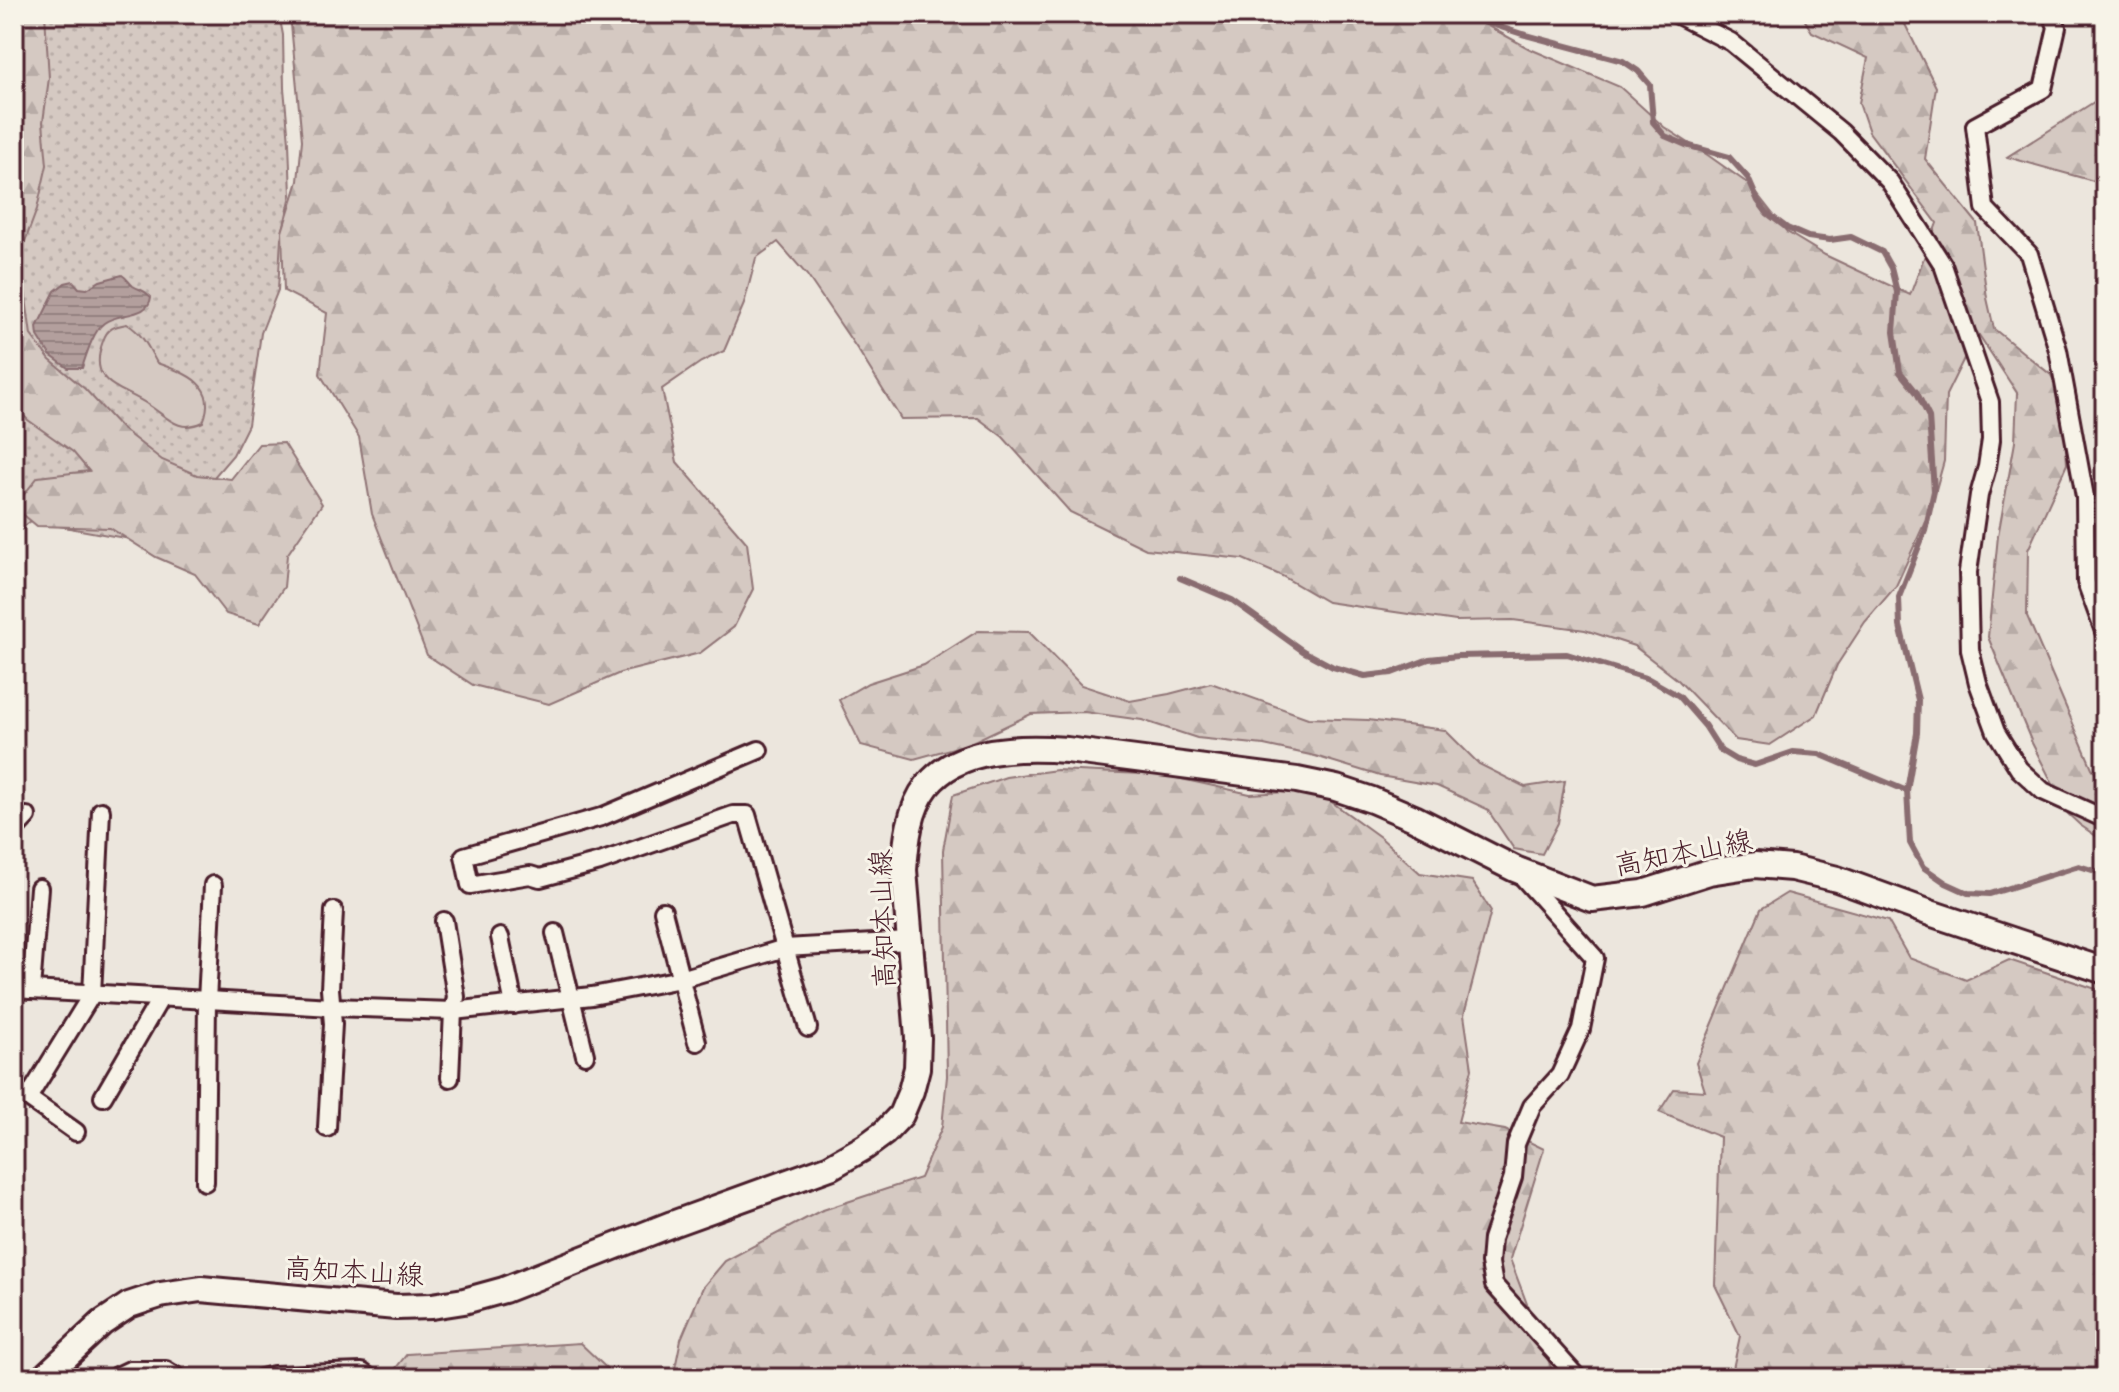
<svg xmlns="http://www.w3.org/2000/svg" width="2119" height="1392" viewBox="0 0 2119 1392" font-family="Itim,'Klee One',sans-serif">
  <defs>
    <pattern id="grass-dots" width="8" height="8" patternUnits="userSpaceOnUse" patternTransform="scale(2)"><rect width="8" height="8" fill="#d5c9c2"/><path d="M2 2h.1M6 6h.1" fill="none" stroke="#b8aca7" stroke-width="1.8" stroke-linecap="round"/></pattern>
    <pattern id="forest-firs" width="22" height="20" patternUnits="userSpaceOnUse" patternTransform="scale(2)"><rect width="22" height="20" fill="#d5c9c2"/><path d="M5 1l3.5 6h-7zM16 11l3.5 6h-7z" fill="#b8aca7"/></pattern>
    <pattern id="water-rules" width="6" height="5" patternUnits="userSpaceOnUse" patternTransform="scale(2)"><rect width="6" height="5" fill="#b39f9d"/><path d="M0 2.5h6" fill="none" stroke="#948180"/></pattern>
  </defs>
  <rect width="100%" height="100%" fill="#ece6dd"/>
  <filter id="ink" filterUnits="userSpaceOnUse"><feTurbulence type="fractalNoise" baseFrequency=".0125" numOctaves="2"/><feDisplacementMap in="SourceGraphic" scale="16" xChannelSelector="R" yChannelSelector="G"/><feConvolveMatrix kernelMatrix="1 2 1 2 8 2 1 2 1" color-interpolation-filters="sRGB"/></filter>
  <g filter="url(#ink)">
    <path fill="url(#grass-dots)" stroke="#907476" stroke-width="2" d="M 14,14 L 279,14 L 283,35 L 284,88 L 289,142 L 291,195 L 281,239 L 278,290 L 261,333 L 248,425 L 233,455 L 165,534 L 130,539 L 31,521 L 14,534 Z"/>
    <g fill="url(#forest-firs)" stroke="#907476" stroke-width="2">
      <path d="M 14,14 L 45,14 L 49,78 L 43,122 L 47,165 L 37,209 L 20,255 L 31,335 L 50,360 L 85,389 L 121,428 L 162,460 L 197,475 L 231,479 L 259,444 L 284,443 L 322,504 L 287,555 L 284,587 L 259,624 L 226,614 L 195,574 L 156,557 L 110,528 L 37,526 L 14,507 L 38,477 L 89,471 L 73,452 L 28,420 L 14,406 Z"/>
      <path d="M 290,14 L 1466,14 L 1530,49 L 1620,87 L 1664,127 L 1709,156 L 1750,185 L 1787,232 L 1825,255 L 1910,295 L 1937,223 L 1869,132 L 1859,103 L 1868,58 L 1812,32 L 1801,14 L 1900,14 L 1936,87 L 1925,159 L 1977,223 L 1987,298 L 1994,329 L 2051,375 L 2063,400 L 2067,464 L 2028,550 L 2027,616 L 2092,768 L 2105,787 L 2105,842 L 2080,825 L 2068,814 L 2032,743 L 1988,637 L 1998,536 L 2015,442 L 2017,393 L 1977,332 L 1946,395 L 1944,461 L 1930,511 L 1896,586 L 1865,622 L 1837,665 L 1816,715 L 1770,745 L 1736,740 L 1678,680 L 1634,646 L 1585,630 L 1513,620 L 1456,621 L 1327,602 L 1282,576 L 1243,559 L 1146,549 L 1070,512 L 1003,437 L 978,418 L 901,419 L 860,353 L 807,275 L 778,242 L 756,258 L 744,304 L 724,351 L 701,362 L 662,389 L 677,462 L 747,543 L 753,589 L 734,627 L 700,653 L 620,673 L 549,704 L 473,685 L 427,655 L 372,514 L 359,437 L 320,374 L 327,313 L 284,291 L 282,232 L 298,181 L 302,140 Z"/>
      <path d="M 2105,95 L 2105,190 L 2097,182 L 2007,157 Z"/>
      <path d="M 978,631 L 1029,632 L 1081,685 L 1130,701 L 1169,694 L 1211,683 L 1308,718 L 1368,720 L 1445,730 L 1479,764 L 1525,787 L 1565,781 L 1558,823 L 1542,854 L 1514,849 L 1487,809 L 1437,786 L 1380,776 L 1315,756 L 1264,745 L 1197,738 L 1142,720 L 1084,712 L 1031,714 L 968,744 L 914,759 L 861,745 L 839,700 L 868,683 L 924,665 Z"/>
      <path d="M 1057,770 L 1163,775 L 1250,794 L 1304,791 L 1326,798 L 1380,837 L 1420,873 L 1472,881 L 1491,911 L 1464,1015 L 1472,1069 L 1458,1122 L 1505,1130 L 1544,1149 L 1510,1259 L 1555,1378 L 673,1378 L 681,1339 L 703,1287 L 725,1261 L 820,1211 L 920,1178 L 942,1127 L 947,1076 L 943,850 L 953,795 L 1006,777 Z"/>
      <path d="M 1787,893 L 1888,921 L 1909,958 L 1966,980 L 2009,960 L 2105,992 L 2105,1378 L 1731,1378 L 1740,1336 L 1715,1285 L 1720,1137 L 1659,1112 L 1674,1089 L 1705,1091 L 1696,1063 L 1761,909 Z"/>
      <path d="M 580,1343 L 617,1378 L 388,1378 L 407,1354 Z"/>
    </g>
    <path fill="#d5c9c2" stroke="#907476" stroke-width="2" d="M 127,324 C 143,334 148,347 157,363 C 185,373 219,384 203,422 C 177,434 167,416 147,404 C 119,386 87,384 103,341 C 107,328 115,326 127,324 Z"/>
    <path fill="url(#water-rules)" stroke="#896c6f" stroke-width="2" d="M 122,275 C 127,278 129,283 133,286 C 141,291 142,288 151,297 C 149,318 118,312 104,323 C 93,331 86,356 82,368 L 68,368 L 50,355 L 38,336 L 37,327 L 55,291 L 65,283 L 73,281 L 79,288 L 87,289 L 100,281 Z"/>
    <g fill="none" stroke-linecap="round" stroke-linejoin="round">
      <g stroke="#896c6f" stroke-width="6">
        <path d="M 1470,14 L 1482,21 L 1522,34 L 1623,61 L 1638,71 L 1650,85 L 1653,122 L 1665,136 L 1686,145 L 1729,157 L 1748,178 L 1758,201 L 1767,213 L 1787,228 L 1808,237 L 1830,240 L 1851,237 L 1882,252 L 1891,268 L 1897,292 L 1894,332 L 1900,372 L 1917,393 L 1929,417 L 1934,491 L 1925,531 L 1899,597 L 1900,626 L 1918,700 L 1917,733 L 1907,791 L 1910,843 L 1923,867 L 1946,883 L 1968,893 L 1990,894 L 2079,866 L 2105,874"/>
        <path d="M 1180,578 L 1232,600 L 1303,651 L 1333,667 L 1365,676 L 1392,673 L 1429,659 L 1458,656 L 1567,654 L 1649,679 L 1679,696 L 1705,726 L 1721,751 L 1736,760 L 1755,765 L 1793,752 L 1819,754 L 1907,791"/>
      </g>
      <g stroke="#4a1f2b" stroke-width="22">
        <g id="minor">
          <path d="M 1676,14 L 1731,42 L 1841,132 L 1890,182 L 1943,265 L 1990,402 L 1991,440 L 1987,467 L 1979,495 L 1968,572 L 1970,650 L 1978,683 L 1996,732 L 2019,769 L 2043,791 L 2105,819"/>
          <path d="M 2052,14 L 2057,27 L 2043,89 L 1975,126 L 1985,208 L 2029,254 L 2058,350 L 2085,497 L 2086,582 L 2105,634"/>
          <path d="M 759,750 L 601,817 L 464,856 L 470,885 L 530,875 L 540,878 L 600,862 L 733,815 L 747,815 L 808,1028"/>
          <path d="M 14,830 L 27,816"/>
          <path d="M 1519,873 L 1595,958 L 1581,1029 L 1560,1075 L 1532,1106 L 1516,1144 L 1513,1177 L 1492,1239 L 1490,1263 L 1494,1285 L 1578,1378"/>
          <path d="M 663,911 L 697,1042"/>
          <path d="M 444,921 L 456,997 L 453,1011 L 450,1078"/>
          <path d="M 555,933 L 585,1055"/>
          <path d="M 500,937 L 514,1005"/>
          <path d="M 14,989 L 332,1007 L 453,1011 L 592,996 L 681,979 L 785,948 L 909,941"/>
          <path d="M 31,990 L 39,888"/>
          <path d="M 103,1097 L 160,999"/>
          <path d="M 327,1128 L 333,1024 L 330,989 L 334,911"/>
          <path d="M 76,1132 L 28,1098 L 92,994 L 101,811"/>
          <path d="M 205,1182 L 207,1001 L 213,885"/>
          <path d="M 113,1378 L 130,1370 L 166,1370 L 179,1378"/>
          <path d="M 262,1378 L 274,1375 L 362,1372 L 370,1378"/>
        </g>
      </g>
      <g stroke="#4a1f2b" stroke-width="30">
        <path id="primary" d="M 43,1378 L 102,1323 L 129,1305 L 141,1301 L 160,1295 L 201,1289 L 396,1307 L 432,1306 L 464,1301 L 504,1290 L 672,1224 L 830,1167 L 865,1147 L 884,1133 L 901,1115 L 911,1091 L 917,1068 L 918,1038 L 904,870 C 906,842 909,809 927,786 C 959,746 1021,747 1067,750 L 1297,780 L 1336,788 L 1372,800 L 1414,818 L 1515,869 L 1592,899 L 1643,893 L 1709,872 L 1755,865 L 1792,868 L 1837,879 L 1933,914 L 2105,971"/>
      </g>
      <use href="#minor" stroke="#f7f3e8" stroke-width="16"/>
      <use href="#primary" stroke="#f7f3e8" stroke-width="24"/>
    </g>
  </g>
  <g text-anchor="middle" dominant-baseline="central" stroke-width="6" stroke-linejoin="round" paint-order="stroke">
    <g font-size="28" fill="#4a1f2b" stroke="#f7f3e8">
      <text transform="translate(1683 852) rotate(-11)">高知本山線</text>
      <text transform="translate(882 919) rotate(-92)">高知本山線</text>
      <text transform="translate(354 1271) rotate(3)">高知本山線</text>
    </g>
  </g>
  <rect width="2119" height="1392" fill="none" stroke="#f7f3e8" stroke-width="48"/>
  <rect x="24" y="24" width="2071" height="1344" fill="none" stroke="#4a1f2b" stroke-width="3" filter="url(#ink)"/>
</svg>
